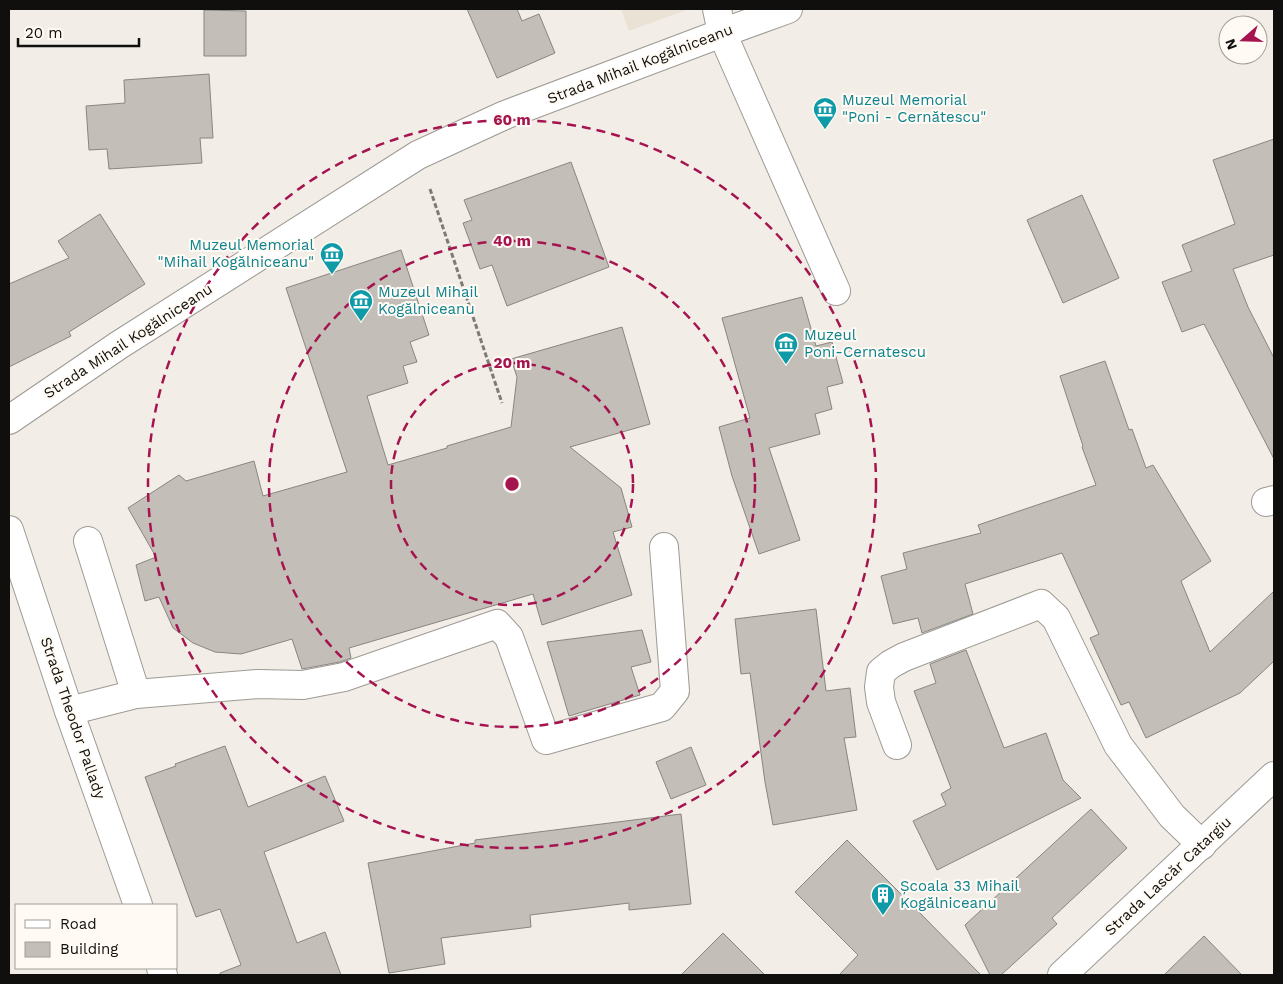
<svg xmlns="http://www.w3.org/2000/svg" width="1283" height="984" viewBox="0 0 1283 984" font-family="'Work Sans',sans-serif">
  <rect width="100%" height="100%" fill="#f2eee7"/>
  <path fill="#eae2d5" d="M 621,9 L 689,9 L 629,31 Z"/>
  <g fill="#c3beb8" stroke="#89857f">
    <path d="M 467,9 L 517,9 L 522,21 L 539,14 L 555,53 L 497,78 Z"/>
    <path d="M 204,10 L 246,11 L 246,56 L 204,56 Z"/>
    <path d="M 209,74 L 213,138 L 200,138 L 202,163 L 109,169 L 107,149 L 89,150 L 86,106 L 125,103 L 124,80 Z"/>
    <path d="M 1274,139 L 1274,255 L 1233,269 L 1248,307 L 1274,358 L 1274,459 L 1204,324 L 1182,332 L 1162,282 L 1192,271 L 1182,245 L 1235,224 L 1213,160 Z"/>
    <path d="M 571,162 L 609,267 L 507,306 L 492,265 L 480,269 L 463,223 L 472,220 L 464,200 Z"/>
    <path d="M 1082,195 L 1119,278 L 1063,303 L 1027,220 Z"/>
    <path d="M 100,214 L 145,284 L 69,332 L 71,336 L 9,367 L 9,284 L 69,258 L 58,241 Z"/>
    <path d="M 401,250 L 429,335 L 410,342 L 417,362 L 403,366 L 408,383 L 367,396 L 388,465 L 447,448 L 447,446 L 511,427 L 517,377 L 511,359 L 622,327 L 650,424 L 570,447 L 621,488 L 632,527 L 613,532 L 632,595 L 542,625 L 533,594 L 349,648 L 351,658 L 340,662 L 302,669 L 292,639 L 241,654 L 215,652 L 193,643 L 173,628 L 159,597 L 145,601 L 136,565 L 156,557 L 128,508 L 179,475 L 186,481 L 254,461 L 263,496 L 347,472 L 286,288 Z"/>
    <path d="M 802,297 L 816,346 L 832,342 L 843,383 L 827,387 L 832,409 L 815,414 L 820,434 L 769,448 L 800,540 L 759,554 L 732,476 L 719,427 L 750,418 L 722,318 Z"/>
    <path d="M 1105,361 L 1129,430 L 1132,429 L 1146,468 L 1153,465 L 1211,561 L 1181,581 L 1210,652 L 1274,591 L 1274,661 L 1240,693 L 1146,738 L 1129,702 L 1121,705 L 1090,638 L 1099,634 L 1062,553 L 965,584 L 973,614 L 922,633 L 918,618 L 893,624 L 881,576 L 907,569 L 903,553 L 981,533 L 978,525 L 1096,485 L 1082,447 L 1083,446 L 1060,376 Z"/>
    <path d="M 816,609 L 826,691 L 850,688 L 856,737 L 844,738 L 857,810 L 773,825 L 765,782 L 750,673 L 741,674 L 735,619 Z"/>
    <path d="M 642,630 L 651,662 L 631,667 L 640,695 L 569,716 L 547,642 Z"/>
    <path d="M 966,650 L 1004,748 L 1046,733 L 1063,780 L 1081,798 L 937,870 L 913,821 L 946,805 L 941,794 L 951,788 L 914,691 L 936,683 L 930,664 Z"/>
    <path d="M 225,746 L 248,807 L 325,776 L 344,821 L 264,852 L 297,943 L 325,932 L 341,975 L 220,975 L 220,973 L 241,965 L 220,909 L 196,917 L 145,777 L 176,766 L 175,764 Z"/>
    <path d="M 691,747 L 706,785 L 671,799 L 656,762 Z"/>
    <path d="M 1091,809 L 1127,848 L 1052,918 L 1057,924 L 1001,975 L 990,975 L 965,925 Z"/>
    <path d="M 681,814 L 691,904 L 629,910 L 629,903 L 530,915 L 531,927 L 441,938 L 445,964 L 389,973 L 368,863 L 475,843 L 475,840 Z"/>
    <path d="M 847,840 L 919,912 L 981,975 L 839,975 L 858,955 L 795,892 Z"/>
    <path d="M 723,933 L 765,975 L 681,975 Z"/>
    <path d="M 1204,936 L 1242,975 L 1164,975 Z"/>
  </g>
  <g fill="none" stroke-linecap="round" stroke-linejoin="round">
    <g stroke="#9e9a94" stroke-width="30">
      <g id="minor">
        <path d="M 717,9 L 722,33 L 836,291"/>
        <path d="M 9,420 L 119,345 L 418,155 L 505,115 L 722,33 L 788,9"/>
        <path d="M 1266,502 L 1274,500"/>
        <path d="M 9,530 L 69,711 L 138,905"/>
        <path d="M 88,541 L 136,694"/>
        <path d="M 69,711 L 136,694 L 258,684 L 303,685 L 344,677 L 497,624 L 509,637 L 546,740 L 662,707 L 675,691 L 664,547"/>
        <path d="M 897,745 L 881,702 L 879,687 L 881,672 L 891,664 L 904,657 L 1041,604 L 1056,618 L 1118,745 L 1172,816 L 1202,845"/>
        <path d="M 161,968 L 163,975"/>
        <path d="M 1062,975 L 1274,776"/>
      </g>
    </g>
    <path stroke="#7e7b77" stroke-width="3" stroke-dasharray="5 2.5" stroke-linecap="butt" d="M 430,189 L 502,403"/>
    <use href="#minor" stroke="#fff" stroke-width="28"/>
  </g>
  <g fill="none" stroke="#a61450" stroke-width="2.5" stroke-dasharray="9 6">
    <circle cx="512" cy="484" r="121"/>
    <circle cx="512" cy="484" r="243"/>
    <circle cx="512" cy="484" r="364"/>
  </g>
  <defs>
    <g id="museum-pin" transform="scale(1.25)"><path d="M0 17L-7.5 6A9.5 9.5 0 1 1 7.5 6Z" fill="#0f9aa8" stroke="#fffbf4"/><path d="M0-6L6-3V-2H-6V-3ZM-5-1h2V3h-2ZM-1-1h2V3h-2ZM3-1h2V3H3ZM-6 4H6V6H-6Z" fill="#fff"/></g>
    <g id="building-pin" transform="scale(1.25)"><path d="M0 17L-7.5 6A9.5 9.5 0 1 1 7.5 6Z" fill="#0f9aa8" stroke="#fffbf4"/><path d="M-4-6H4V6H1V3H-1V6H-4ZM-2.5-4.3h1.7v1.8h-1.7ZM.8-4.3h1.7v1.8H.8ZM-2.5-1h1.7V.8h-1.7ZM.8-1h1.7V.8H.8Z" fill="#fff"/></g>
  </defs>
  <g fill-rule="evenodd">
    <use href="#museum-pin" x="825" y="109"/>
    <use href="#museum-pin" x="332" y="254"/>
    <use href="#museum-pin" x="361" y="301"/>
    <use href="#museum-pin" x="786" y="344"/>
    <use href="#building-pin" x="883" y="895"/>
  </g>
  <g text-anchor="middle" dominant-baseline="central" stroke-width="4" stroke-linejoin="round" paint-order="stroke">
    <g font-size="15" fill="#110f0d" stroke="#fffbf4">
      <text transform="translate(640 64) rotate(-21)">Strada Mihail Kogălniceanu</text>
      <text transform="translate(128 341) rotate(-33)">Strada Mihail Kogălniceanu</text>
      <text transform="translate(73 718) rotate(71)">Strada Theodor Pallady</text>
      <text transform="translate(1168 876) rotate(-43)">Strada Lascăr Catargiu</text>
    </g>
    <g font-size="15" fill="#0d838f" stroke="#fffbf4" text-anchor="start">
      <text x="842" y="100">Muzeul Memorial<tspan x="842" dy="17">"Poni - Cernătescu"</tspan></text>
      <text x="314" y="245" text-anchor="end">Muzeul Memorial<tspan x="314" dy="17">"Mihail Kogălniceanu"</tspan></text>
      <text x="378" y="292">Muzeul Mihail<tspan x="378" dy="17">Kogălniceanu</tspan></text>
      <text x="804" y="335">Muzeul<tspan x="804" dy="17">Poni-Cernatescu</tspan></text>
      <text x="900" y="886">Școala 33 Mihail<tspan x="900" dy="17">Kogălniceanu</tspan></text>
    </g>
  </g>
  <circle cx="512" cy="484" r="8" fill="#a61450" stroke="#fffbf4" stroke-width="2.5"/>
  <g font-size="15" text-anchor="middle" font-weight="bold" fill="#a61450" stroke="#fffbf4" stroke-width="4" stroke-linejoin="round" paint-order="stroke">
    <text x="512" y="125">60 m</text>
    <text x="512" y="246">40 m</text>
    <text x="512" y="368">20 m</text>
  </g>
  <rect width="1283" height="984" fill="none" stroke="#110f0d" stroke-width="20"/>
  <rect x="15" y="904" width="162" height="65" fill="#fffbf4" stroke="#a09d98"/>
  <rect x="25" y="920" width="25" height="8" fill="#ffffff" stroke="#a09d98"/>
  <text x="60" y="929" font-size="15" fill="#110f0d">Road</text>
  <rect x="25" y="942" width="25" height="15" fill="#c3beb8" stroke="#a09d98"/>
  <text x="60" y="954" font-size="15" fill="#110f0d">Building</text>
  <g transform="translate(1243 40) rotate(250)"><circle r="24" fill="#fffbf4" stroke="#a09d98"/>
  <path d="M0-4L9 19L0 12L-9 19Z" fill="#a61450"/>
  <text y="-8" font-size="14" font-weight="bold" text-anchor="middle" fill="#110f0d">N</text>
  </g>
  <path d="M18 38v8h121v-8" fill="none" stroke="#110f0d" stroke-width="2.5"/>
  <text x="25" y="38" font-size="15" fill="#110f0d" stroke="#fffbf4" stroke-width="4" paint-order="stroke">20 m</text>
</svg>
